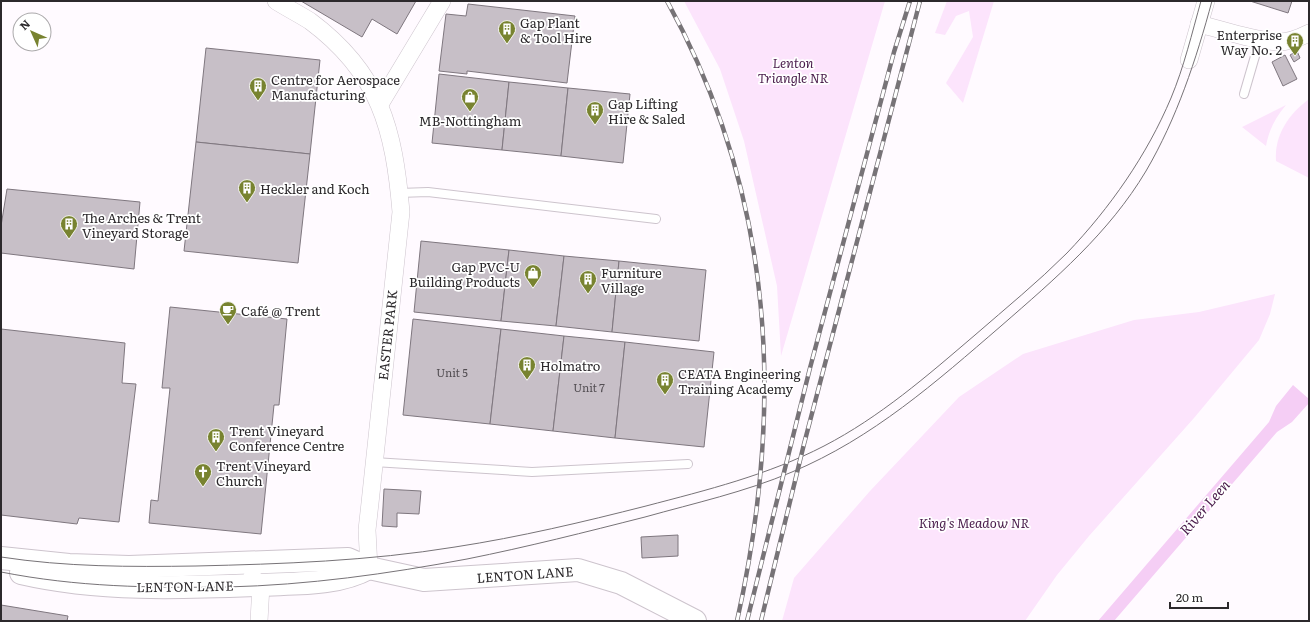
<svg xmlns="http://www.w3.org/2000/svg" width="1310" height="622" viewBox="0 0 1310 622" font-family="Literata,serif">
  <rect width="100%" height="100%" fill="#fffaff"/>
  <g fill="#fce4fc">
    <path d="M 684,1 L 885,1 L 781,356 L 777,286 L 744,141 L 720,69 Z"/>
    <path d="M 947,1 L 994,1 L 963,103 L 946,83 L 973,37 L 969,11 L 956,16 L 945,35 L 935,33 Z"/>
    <path d="M 1309,99 L 1309,178 L 1276,161 C 1274,135 1289,114 1309,99 Z"/>
    <path d="M 1286,105 C 1275,118 1269,130 1266,146 L 1242,127 Z"/>
    <path d="M 1275,294 L 1270,314 L 1259,340 L 1194,418 L 1089,536 L 1057,575 L 1025,621 L 782,621 L 794,578 L 870,491 L 959,397 L 1023,354 L 1134,320 L 1199,312 Z"/>
  </g>
  <path fill="#f5cef5" d="M 1293,385 L 1309,399 L 1309,403 L 1292,422 L 1277,432 L 1114,621 L 1098,621 L 1269,422 L 1276,406 Z"/>
  <g fill="#c7bfc7" stroke="#7f777f">
    <path d="M 301,1 L 416,1 L 397,34 L 372,19 L 362,37 Z"/>
    <path d="M 1250,1 L 1292,1 L 1288,13 Z"/>
    <path d="M 468,4 L 575,16 L 567,83 L 467,71 L 467,74 L 439,71 L 446,14 L 466,16 Z"/>
    <path d="M 206,48 L 320,60 L 310,154 L 196,142 Z"/>
    <path d="M 1297,51 L 1300,58 L 1294,62 L 1290,55 Z"/>
    <path d="M 1285,55 L 1297,79 L 1283,86 L 1272,62 Z"/>
    <path d="M 439,74 L 509,82 L 502,150 L 432,143 Z"/>
    <path d="M 509,82 L 568,88 L 561,156 L 502,150 Z"/>
    <path d="M 568,88 L 630,94 L 623,163 L 561,156 Z"/>
    <path d="M 196,142 L 310,154 L 298,263 L 184,251 Z"/>
    <path d="M 7,189 L 140,202 L 134,269 L 1,253 L 1,226 Z"/>
    <path d="M 421,241 L 509,250 L 501,321 L 414,312 Z"/>
    <path d="M 509,250 L 564,256 L 556,326 L 501,321 Z"/>
    <path d="M 564,256 L 619,261 L 612,332 L 556,326 Z"/>
    <path d="M 619,261 L 706,270 L 699,341 L 612,332 Z"/>
    <path d="M 170,307 L 287,319 L 279,405 L 274,405 L 261,534 L 149,523 L 151,500 L 158,501 L 170,388 L 162,388 Z"/>
    <path d="M 413,319 L 501,329 L 490,424 L 403,415 Z"/>
    <path d="M 1,329 L 125,343 L 122,383 L 136,384 L 119,522 L 79,518 L 77,524 L 1,515 Z"/>
    <path d="M 501,329 L 564,336 L 553,431 L 490,424 Z"/>
    <path d="M 564,336 L 625,342 L 615,438 L 553,431 Z"/>
    <path d="M 625,342 L 714,352 L 704,447 L 615,438 Z"/>
    <path d="M 384,489 L 421,491 L 419,514 L 397,513 L 397,527 L 382,526 Z"/>
    <path d="M 678,535 L 678,556 L 642,558 L 641,537 Z"/>
    <path d="M 1,605 L 68,616 L 67,621 L 1,621 Z"/>
  </g>
  <g fill="none" stroke-linecap="round" stroke-linejoin="round">
    <g stroke="#cdc4cd" stroke-width="10">
      <g id="lane">
        <path d="M 1244,94 L 1260,39"/>
        <path d="M 399,193 L 428,192 L 656,219"/>
        <path d="M 374,462 L 532,472 L 688,464"/>
      </g>
    </g>
    <g stroke="#cdc4cd" stroke-width="18">
      <g id="street">
        <path d="M 276,1 C 287,8 299,14 310,21 C 380,73 394,129 401,212 L 370,503 L 367,530 L 369,568"/>
        <path d="M 1199,24 C 1224,30 1254,41 1279,42 C 1289,42 1301,37 1309,33"/>
        <path d="M 1189,60 L 1206,1"/>
        <path d="M 380,104 L 442,1"/>
        <path d="M 252,577 L 261,585 L 259,621"/>
      </g>
    </g>
    <g stroke="#cdc4cd" stroke-width="24">
      <g id="secondary">
        <path d="M 1,558 L 69,565 L 129,567 L 348,559 L 369,568 L 424,580 L 578,570 L 621,583 L 695,621"/>
        <path d="M 21,573 C 99,591 179,588 258,585 C 294,583 336,586 369,568"/>
      </g>
    </g>
    <use href="#lane" stroke="#fff" stroke-width="8"/>
    <use href="#street" stroke="#fff" stroke-width="17"/>
    <use href="#secondary" stroke="#fff" stroke-width="22"/>
    <g stroke="#777377" stroke-width="1">
      <path d="M 1,557 C 66,567 130,567 196,566 C 282,564 369,561 455,547 C 520,537 583,522 646,506 C 707,490 768,475 824,446 C 880,417 927,376 975,335 C 1006,308 1038,282 1067,253 C 1110,208 1147,155 1171,98 C 1184,67 1192,33 1201,1"/>
      <path d="M 1,572 C 77,587 149,588 227,587 C 308,585 387,574 467,559 C 527,547 586,532 645,517 C 695,503 745,492 792,472 C 873,438 936,382 1001,326 C 1055,279 1109,233 1146,171 C 1177,118 1196,60 1212,1"/>
    </g>
    <g stroke="#777377" stroke-width="4.5">
      <g id="rail">
        <path d="M 667,1 C 775,197 785,406 737,621"/>
        <path d="M 747,621 L 810,368 L 894,52 L 910,1"/>
        <path d="M 761,621 L 804,444 L 920,1"/>
      </g>
    </g>
    <use href="#rail" stroke="#fff" stroke-width="3" stroke-dasharray="9" stroke-linecap="butt"/>
  </g>
  <defs>
    <g id="building-pin" transform="scale(0.9)"><path d="M0 17L-7.5 6A9.5 9.5 0 1 1 7.5 6Z" fill="#788330" stroke="#fff"/><path d="M-4-6H4V6H1V3H-1V6H-4ZM-2.5-4.3h1.7v1.8h-1.7ZM.8-4.3h1.7v1.8H.8ZM-2.5-1h1.7V.8h-1.7ZM.8-1h1.7V.8H.8Z" fill="#fff"/></g>
    <g id="shop-pin" transform="scale(0.9)"><path d="M0 17L-7.5 6A9.5 9.5 0 1 1 7.5 6Z" fill="#788330" stroke="#fff"/><path d="M-5-2.5h2.3a2.7 3.5 0 0 1 5.4 0H5L5.5 6h-11ZM-1.5-2.5h3a1.5 2.3 0 0 0-3 0Z" fill="#fff"/></g>
    <g id="cafe-pin" transform="scale(0.9)"><path d="M0 17L-7.5 6A9.5 9.5 0 1 1 7.5 6Z" fill="#788330" stroke="#fff"/><path d="M-5.5-4.5H6V0H3Q3 3.5 0 3.5H-2.5Q-5.5 3.5-5.5 0ZM3-3.2v2h1.7v-2ZM-6 4.5H4V6H-6Z" fill="#fff"/></g>
    <g id="church-pin" transform="scale(0.9)"><path d="M0 17L-7.5 6A9.5 9.5 0 1 1 7.5 6Z" fill="#788330" stroke="#fff"/><path d="M-1.2-6h2.4v3.5h3.3v2.4h-3.3V6h-2.4V-.1h-3.3v-2.4h3.3Z" fill="#fff"/></g>
  </defs>
  <g fill-rule="evenodd">
    <use href="#building-pin" x="507" y="29"/>
    <use href="#building-pin" x="1295" y="41"/>
    <use href="#building-pin" x="258" y="86"/>
    <use href="#shop-pin" x="470" y="97"/>
    <use href="#building-pin" x="595" y="110"/>
    <use href="#building-pin" x="247" y="188"/>
    <use href="#building-pin" x="69" y="224"/>
    <use href="#shop-pin" x="533" y="273"/>
    <use href="#building-pin" x="588" y="279"/>
    <use href="#cafe-pin" x="228" y="310"/>
    <use href="#building-pin" x="527" y="365"/>
    <use href="#building-pin" x="665" y="380"/>
    <use href="#building-pin" x="216" y="437"/>
    <use href="#church-pin" x="203" y="472"/>
  </g>
  <g text-anchor="middle" dominant-baseline="central" stroke-width="3.5" stroke-linejoin="round" paint-order="stroke">
    <g font-size="11" fill="#534e53">
      <text x="452" y="372">Unit 5</text>
      <text x="589" y="387">Unit 7</text>
    </g>
    <g font-size="13" fill="#2c292c" stroke="#fff" text-anchor="start">
      <text x="520" y="22">Gap Plant<tspan x="520" dy="15">&amp; Tool Hire</tspan></text>
      <text x="1282" y="34" text-anchor="end">Enterprise<tspan x="1282" dy="15">Way No. 2</tspan></text>
      <text x="271" y="79">Centre for Aerospace<tspan x="271" dy="15">Manufacturing</tspan></text>
      <text x="608" y="103">Gap Lifting<tspan x="608" dy="15">Hire &amp; Saled</tspan></text>
      <text x="470" y="120" text-anchor="middle">MB-Nottingham</text>
      <text x="260" y="188">Heckler and Koch</text>
      <text x="82" y="217">The Arches &amp; Trent<tspan x="82" dy="15">Vineyard Storage</tspan></text>
      <text x="520" y="266" text-anchor="end">Gap PVC-U<tspan x="520" dy="15">Building Products</tspan></text>
      <text x="601" y="272">Furniture<tspan x="601" dy="15">Village</tspan></text>
      <text x="241" y="310">Café @ Trent</text>
      <text x="540" y="365">Holmatro</text>
      <text x="678" y="373">CEATA Engineering<tspan x="678" dy="15">Training Academy</tspan></text>
      <text x="229" y="430">Trent Vineyard<tspan x="229" dy="15">Conference Centre</tspan></text>
      <text x="216" y="465">Trent Vineyard<tspan x="216" dy="15">Church</tspan></text>
    </g>
    <g font-size="13" font-style="italic" fill="#491c4b" stroke="#fff">
      <text x="793" y="62">Lenton<tspan x="793" dy="15">Triangle NR</tspan></text>
      <text x="974" y="522">King's Meadow NR</text>
    </g>
    <g font-size="13" fill="#2c292c" stroke="#fff">
      <text transform="translate(387 335) rotate(-84)">EASTER PARK</text>
      <text transform="translate(525 574) rotate(-4)">LENTON LANE</text>
      <text transform="translate(185 586) rotate(-1)">LENTON LANE</text>
    </g>
    <g font-size="14" font-style="italic" fill="#481a4a" stroke="#fff">
      <text transform="translate(1204 507) rotate(-49)">River Leen</text>
    </g>
  </g>
  <rect width="1310" height="622" fill="none" stroke="#2c292c" stroke-width="4"/>
  <g transform="translate(32 32) rotate(315)"><circle r="19" fill="#ffffff" stroke="#aba9ab"/>
  <path d="M0-3L7 15L0 10L-7 15Z" fill="#788330"/>
  <text y="-6" font-size="11" font-weight="bold" text-anchor="middle" fill="#2c292c">N</text>
  </g>
  <path d="M1170 602v6h58v-6" fill="none" stroke="#2c292c" stroke-width="2"/>
  <text x="1176" y="602" font-size="12" fill="#2c292c" stroke="#ffffff" stroke-width="3" paint-order="stroke">20 m</text>
</svg>
